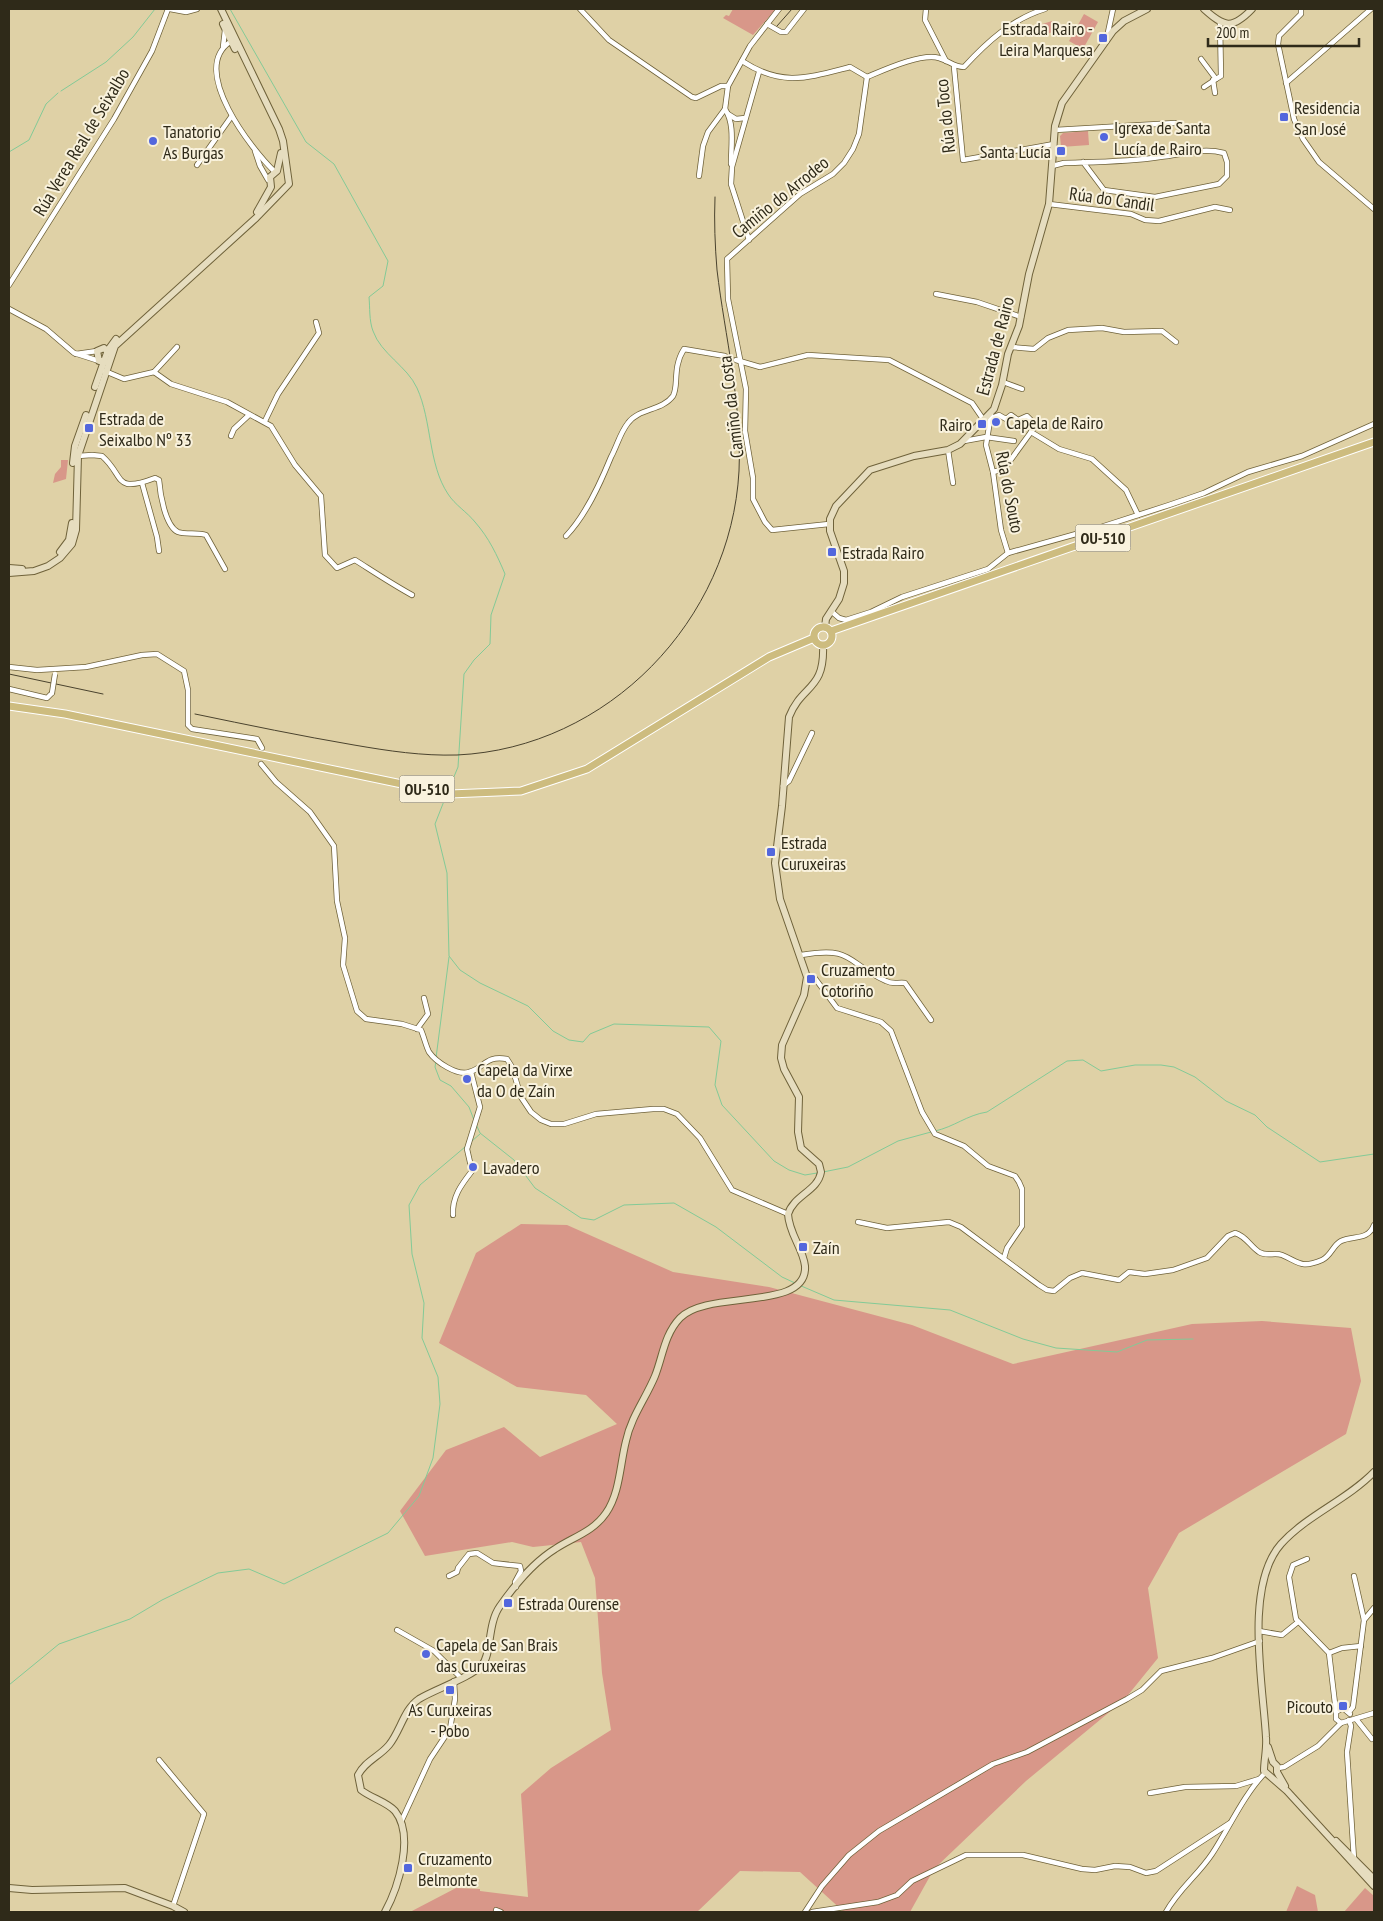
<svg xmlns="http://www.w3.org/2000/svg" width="1383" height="1921" viewBox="0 0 1383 1921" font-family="'PT Sans Narrow',sans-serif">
  <rect width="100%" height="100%" fill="#dfd1a6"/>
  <g fill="#d89789">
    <path d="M 733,9 L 776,9 L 753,35 L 723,18 L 726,15 L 729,16 Z"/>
    <path d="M 1084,14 L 1098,22 L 1083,49 L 1069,41 Z"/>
    <path d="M 1052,21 L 1056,31 L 1040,36 L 1036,26 Z"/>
    <path d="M 1088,131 L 1089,145 L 1061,147 L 1060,136 L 1063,133 Z"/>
    <path d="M 61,460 L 68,460 L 66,479 L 53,483 L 55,474 L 61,467 Z"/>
    <path d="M 521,1224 L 567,1225 L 673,1272 L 769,1287 L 912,1325 L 1013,1364 L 1192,1324 L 1262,1321 L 1351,1328 L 1361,1381 L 1346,1434 L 1179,1533 L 1148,1588 L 1158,1658 L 1124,1700 L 1026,1781 L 934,1869 L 910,1912 L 844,1912 L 800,1872 L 740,1871 L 697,1912 L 410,1912 L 456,1888 L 480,1889 L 480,1891 L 528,1897 L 521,1794 L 551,1768 L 611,1730 L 602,1673 L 595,1578 L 581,1542 L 533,1547 L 512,1542 L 425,1556 L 400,1511 L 446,1450 L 504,1427 L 540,1457 L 617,1424 L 586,1395 L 517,1387 L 439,1343 L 476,1253 Z"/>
    <path d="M 1297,1886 L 1315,1895 L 1318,1912 L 1286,1912 Z"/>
    <path d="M 1365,1888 L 1374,1896 L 1374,1912 L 1344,1912 Z"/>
  </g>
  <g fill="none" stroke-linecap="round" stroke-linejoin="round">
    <g stroke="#83ca97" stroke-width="1">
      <path d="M 230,9 L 306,142 L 334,164 L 388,261 L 383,286 L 369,297 C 370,307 369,321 373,331 C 381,354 407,366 417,388 C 432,421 428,464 448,494 C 455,505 467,512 475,522 C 489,538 497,555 505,574 L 491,615 L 490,644 L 474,660 L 464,674 L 458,767 L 448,791"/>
      <path d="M 61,91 L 106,62 L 133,37 L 155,9"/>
      <path d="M 9,152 L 29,140 L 46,104 L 58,93"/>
      <path d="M 446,796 L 435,824 L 447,873 L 449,956 L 460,970 L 480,983 L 528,1006 L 553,1031 L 569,1040 L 583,1042 L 590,1034 L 614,1024 L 709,1027 L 721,1041 L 715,1085 L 722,1105 L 774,1161 L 789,1170 L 805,1175 L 817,1173"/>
      <path d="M 436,1058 L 449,957"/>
      <path d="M 436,1061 L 435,1067 L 440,1080 L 451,1086 L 469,1107 L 474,1120"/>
      <path d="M 476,1124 L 480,1133 L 514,1160 L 535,1188 L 581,1218 L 594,1220 L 624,1205 L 674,1203 L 716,1227 L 782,1277 L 795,1283"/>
      <path d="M 935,1131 C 954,1127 967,1115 987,1112 L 1067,1061 L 1083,1060 L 1101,1071 L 1135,1065 L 1161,1065 L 1174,1067 L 1195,1077 L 1226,1101 L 1255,1115 L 1267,1127 L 1320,1162 L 1374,1154"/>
      <path d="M 472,1141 L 480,1134"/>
      <path d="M 823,1172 L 848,1167 L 898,1141 L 931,1132"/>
      <path d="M 799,1285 L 834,1300 L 950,1310 L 1023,1339 L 1056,1348 L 1117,1352 L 1147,1340 L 1193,1339"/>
      <path d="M 9,1685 L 59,1644 L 130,1619 L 162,1600 L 218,1573 L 249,1569 L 284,1584 L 388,1533 L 419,1496 L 433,1458 L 440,1404 L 438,1377 L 422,1338 L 424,1303 L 412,1254 L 409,1205 L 420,1185 L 465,1147"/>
    </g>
    <path stroke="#bcb08a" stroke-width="4.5" stroke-dasharray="4.5 2" stroke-linecap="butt" d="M 725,356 L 736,360"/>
    <g stroke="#6f623a" stroke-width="6">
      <g id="street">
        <path d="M 170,9 L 186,12 L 197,9"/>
        <path d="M 580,9 L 609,40 L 692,97 L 696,98 L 721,86 L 728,86"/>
        <path d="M 926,9 L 925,20 L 946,61"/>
        <path d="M 1301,9 L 1301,14 L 1279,36 L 1278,44 L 1294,119 L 1303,139 L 1319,162 L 1374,209"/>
        <path d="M 767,24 L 781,32 L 786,32 L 804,9"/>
        <path d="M 1107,37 L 1113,9"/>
        <path d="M 234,43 L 230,42 C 189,70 252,150 275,172"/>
        <path d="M 223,47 L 225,30"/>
        <path d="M 1201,59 L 1216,79 L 1221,76 L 1220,23"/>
        <path d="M 742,61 C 782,87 807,78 850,67 L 867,77"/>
        <path d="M 954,67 L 963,160 L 1054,144"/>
        <path d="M 867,77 C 884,70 921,53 939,58 C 950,61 953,67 964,67 C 987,42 1012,19 1045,9"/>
        <path d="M 1213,80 L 1215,93"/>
        <path d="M 1286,83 L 1371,9"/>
        <path d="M 1204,87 L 1216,79"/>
        <path d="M 725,109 C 735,124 731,146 731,164"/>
        <path d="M 728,114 L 736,119 L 745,118"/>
        <path d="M 1055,130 L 1175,123"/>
        <path d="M 255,151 L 260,166 L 268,180"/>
        <path d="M 197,165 L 231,117"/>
        <path d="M 1052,166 L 1064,163 C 1095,162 1128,162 1160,157 C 1182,155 1201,147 1224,153 L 1227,162 L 1227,176 L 1219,184 L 1155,197 L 1104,190 L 1083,162"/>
        <path d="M 699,176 L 703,146 L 708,132 L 725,109 L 728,86 L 750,46 L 779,9"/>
        <path d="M 1049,204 L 1131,214 L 1145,220 L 1159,221 L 1215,207 L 1230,210"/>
        <path d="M 749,240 L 731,184 L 732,167 L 759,72"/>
        <path d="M 9,285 L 114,119 L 152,51 L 168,9"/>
        <path d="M 936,294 L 977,302 L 1021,317"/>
        <path d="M 9,309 L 46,329 L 74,353 L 99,361"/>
        <path d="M 1011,347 L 1034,349 L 1048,338 L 1068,330 L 1102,328 L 1124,332 L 1162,331 L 1176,342"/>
        <path d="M 76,354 L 97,351"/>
        <path d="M 736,360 L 760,367 L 808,355 L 889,360 L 972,403 L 983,419"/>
        <path d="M 105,371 L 124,379 L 154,372 L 171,384 L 227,402 L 271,426 L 295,465 L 321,496 L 325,555 L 337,568 L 355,560 C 374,572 392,584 412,595"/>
        <path d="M 154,372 L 177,347"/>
        <path d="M 1003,382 L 1022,389"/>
        <path d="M 991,415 L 986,445 L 993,472 L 1001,530 L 1008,553"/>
        <path d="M 991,418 L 999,415 L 1006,419 L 1011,415 L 1018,420 L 1027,416 L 1036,425 L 1031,432 L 1059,449 L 1092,459 L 1126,490 L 1138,515"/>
        <path d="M 265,421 L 278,394 L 319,333 L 316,322"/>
        <path d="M 231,436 L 234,429 L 249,415"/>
        <path d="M 964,441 L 986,437 L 1014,441"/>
        <path d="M 948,450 L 953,483"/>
        <path d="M 78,456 L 92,455 L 102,456 C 125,476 113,494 155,478 L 159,480 C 160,493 165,526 178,532 C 186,535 198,532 206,535 L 225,569"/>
        <path d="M 993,472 L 1004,469 L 1031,432"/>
        <path d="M 142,483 L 157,537 L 159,551"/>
        <path d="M 829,524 L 772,530 L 765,522 L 753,499 L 753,478 L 745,431 L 746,389 L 728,299 L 727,259 L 800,194 L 833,174 L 844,163 L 853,149 L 859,134 L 867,77"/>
        <path d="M 566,536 C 586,515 600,484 611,457 C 617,446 620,433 628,423 C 639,408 662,411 673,396 C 679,386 672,368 684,349 L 725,356"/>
        <path d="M 831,611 L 839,618 L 846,620 L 871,612 L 902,597 L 988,569 L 1008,553 L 1101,527 L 1169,505 L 1204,493 L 1248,472 L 1302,456 L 1374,424"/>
        <path d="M 9,667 L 37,670 L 86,667 L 142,655 L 157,654 L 184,671 L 188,690 L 188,725 L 192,729 L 257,739 L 262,748"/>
        <path d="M 9,689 L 47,698 L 52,693"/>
        <path d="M 261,764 L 276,782 L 310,812 L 334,846 L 337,901 L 345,938 L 343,965 L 357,1011 L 366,1019 L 402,1024 L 421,1030 C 424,1037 426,1046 429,1052 C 436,1062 457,1076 469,1072 C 485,1068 485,1055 507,1059 L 512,1067 L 521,1097 L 531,1112 L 541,1120 L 551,1124 L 564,1124 L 596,1114 L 653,1109 L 664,1109 L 677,1114 L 700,1138 L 732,1190 L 788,1214"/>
        <path d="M 783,786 L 789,781 L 812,733"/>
        <path d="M 801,955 C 854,946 845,962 886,981 C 893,985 898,982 905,983 L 931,1020"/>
        <path d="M 807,977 L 814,977 L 837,1008 L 881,1022 L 891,1031 L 922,1112 L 935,1134 L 964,1146 L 988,1166 L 1015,1176 L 1019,1182 L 1022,1189 L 1022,1226 L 1007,1248 L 1004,1258"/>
        <path d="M 417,1029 L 428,1014 L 424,998"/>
        <path d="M 453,1215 C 452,1197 461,1185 472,1171 L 467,1149 L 480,1107 L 471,1072"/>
        <path d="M 858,1222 L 887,1228 L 949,1222 L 961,1227 L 1039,1285 L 1047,1290 L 1054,1291 L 1070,1278 L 1082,1273 L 1119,1280 L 1129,1272 L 1145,1274 L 1173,1270 L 1207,1258 L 1228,1236 L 1235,1233 C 1246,1236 1250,1246 1259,1252 C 1267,1257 1274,1252 1282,1255 C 1299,1262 1301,1269 1322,1260 C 1331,1256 1333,1245 1341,1241 C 1353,1235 1368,1241 1374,1225"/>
        <path d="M 1307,1559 L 1293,1565 L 1289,1577 L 1296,1619 L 1329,1653 L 1336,1712"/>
        <path d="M 449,1576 L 457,1572 L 458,1568 L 469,1554 L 477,1553 L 493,1563 L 520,1566 L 521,1571 L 515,1582 L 516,1587"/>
        <path d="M 1354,1576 L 1364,1620"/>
        <path d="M 397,1630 L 434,1651 L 461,1678"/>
        <path d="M 1259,1631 L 1282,1635 L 1298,1622"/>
        <path d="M 1329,1653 L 1342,1648 L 1361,1646"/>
        <path d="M 1349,1712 L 1353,1707 L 1364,1620 L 1374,1608"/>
        <path d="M 1356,1719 L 1372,1739"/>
        <path d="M 1349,1720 L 1351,1726 L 1347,1752 L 1354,1859"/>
        <path d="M 1341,1723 L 1336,1719 L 1336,1712 L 1343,1708 L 1350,1714"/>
        <path d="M 159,1760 L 204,1814 L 173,1906"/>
        <path d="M 1278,1768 L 1284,1767 L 1318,1746 L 1341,1723 L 1374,1713"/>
        <path d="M 1150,1793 L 1185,1787 L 1236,1786 L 1259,1779"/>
        <path d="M 401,1822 L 430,1759 L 450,1729 L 455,1699 L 454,1681"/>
        <path d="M 496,1910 L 501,1912"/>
        <path d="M 805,1912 L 822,1886 L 849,1855 L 879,1831 L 993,1764 L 1027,1752 L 1127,1699 L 1142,1690 L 1161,1671 L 1212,1658 L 1260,1641"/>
        <path d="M 812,1912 L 878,1902 L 897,1895 L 912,1881 L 966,1855 L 1023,1855 L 1082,1869 L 1095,1870 L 1115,1866 L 1130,1867 L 1146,1873 L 1156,1871 L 1230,1823"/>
        <path d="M 1166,1912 C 1178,1890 1198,1875 1212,1854 C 1228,1830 1244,1794 1265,1773"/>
      </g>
    </g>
    <g stroke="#6f623a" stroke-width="8">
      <g id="secondary">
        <path d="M 1204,9 C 1224,27 1232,30 1252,9"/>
        <path d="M 223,24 L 235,49"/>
        <path d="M 257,212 L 271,187 L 270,177 L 277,171 L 281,153"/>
        <path d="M 105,361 L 99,361 L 97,351 L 104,348 L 109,353"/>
        <path d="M 95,387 L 108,350 L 116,339"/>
        <path d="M 73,463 L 75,446 L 86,415"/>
        <path d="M 60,552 L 69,540 L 72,523"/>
        <path d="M 9,568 L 22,569"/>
        <path d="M 9,573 L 34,571 L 48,566 L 60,558 L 72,544 L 76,530 L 78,456 L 115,346 L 256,218 L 289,184 L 283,141 L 279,129 L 221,9"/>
        <path d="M 825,627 L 826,619 L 839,599 L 844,583 L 844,571 L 830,531 L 830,519 L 836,506 L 870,470 L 914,456 L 948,450 L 960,444 L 994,409 L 1002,385 L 1008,354 L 1019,326 L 1029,274 L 1049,204 L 1055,126 L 1062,103 L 1113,31 L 1124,21 L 1147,9"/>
        <path d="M 1374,1472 C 1347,1500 1307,1515 1281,1544 C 1244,1586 1263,1684 1266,1737 C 1267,1749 1264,1760 1264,1771 L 1287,1791 L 1374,1886"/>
        <path d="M 1268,1747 L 1273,1762 L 1277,1766 L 1277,1772 L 1285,1786"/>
        <path d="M 1336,1841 L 1374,1879"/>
        <path d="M 9,1888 L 32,1890 L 125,1888 L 173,1906 L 184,1912"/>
        <path d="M 385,1912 C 398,1888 415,1836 395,1811 C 387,1802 371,1798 361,1790 L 358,1775 C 365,1761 379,1757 389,1745 C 400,1732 404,1709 419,1699 C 435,1689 470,1678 482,1665 C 492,1654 487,1624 500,1606 C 514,1586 534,1562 555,1549 C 573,1537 593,1532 606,1513 C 620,1493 620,1464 626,1441 C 631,1417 646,1398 655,1376 C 663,1356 664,1335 680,1318 C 708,1289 808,1312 805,1266 C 803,1248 789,1234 788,1214 C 794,1195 818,1191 821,1172 L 819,1164 L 801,1148 L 798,1132 L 799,1097 L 784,1069 L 781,1058 L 782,1045 L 804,995 L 807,977 L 780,899 L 775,863 L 782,806 L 789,717 C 802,684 825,691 823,645"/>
      </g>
    </g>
    <g stroke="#fff" stroke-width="9">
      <g id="primary">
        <circle cx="823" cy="636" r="9"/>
        <path d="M 831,631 L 1374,442"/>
        <path d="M 9,706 L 65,714 L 450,794 L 521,791 L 587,769 L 769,657 L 814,638"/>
      </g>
    </g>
    <use href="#street" stroke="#fff" stroke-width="4.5"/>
    <use href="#secondary" stroke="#e6ddbf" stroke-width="6"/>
    <use href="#primary" stroke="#cdbc7f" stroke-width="7"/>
    <g stroke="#4a432e" stroke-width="1">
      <path d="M 777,26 L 792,9"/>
      <path d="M 9,674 L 103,694"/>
      <path d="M 195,714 C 248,725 301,736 354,745 C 389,751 422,756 457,755 C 608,748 731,620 739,471 C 742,403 725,337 717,270 C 715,246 714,221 715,197"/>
    </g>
    <g stroke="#6f623a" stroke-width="6" stroke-linecap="butt">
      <path id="street-bridge" d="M 52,693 L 55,674"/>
    </g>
    <use href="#street-bridge" stroke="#fff" stroke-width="4.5"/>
  </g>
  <g fill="#5367dd" stroke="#f9f2dd" stroke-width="2">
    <rect x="1098" y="33" width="10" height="10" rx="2.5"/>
    <rect x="1279" y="112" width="10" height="10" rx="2.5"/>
    <circle cx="1104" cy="137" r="5"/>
    <circle cx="153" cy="141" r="5"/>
    <rect x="1056" y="146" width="10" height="10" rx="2.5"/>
    <circle cx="996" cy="422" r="5"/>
    <rect x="977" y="419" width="10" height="10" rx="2.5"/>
    <rect x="84" y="423" width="10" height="10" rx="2.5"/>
    <rect x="827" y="547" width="10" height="10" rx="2.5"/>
    <rect x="766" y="847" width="10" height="10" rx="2.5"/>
    <rect x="806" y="974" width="10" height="10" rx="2.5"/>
    <circle cx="467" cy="1079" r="5"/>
    <circle cx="473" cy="1167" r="5"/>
    <rect x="798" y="1242" width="10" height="10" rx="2.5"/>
    <rect x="503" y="1598" width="10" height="10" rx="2.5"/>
    <circle cx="426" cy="1654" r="5"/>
    <rect x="445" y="1685" width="10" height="10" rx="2.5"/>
    <rect x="1338" y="1701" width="10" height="10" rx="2.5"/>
    <rect x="403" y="1863" width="10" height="10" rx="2.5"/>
  </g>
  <g text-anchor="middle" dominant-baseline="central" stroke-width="4" stroke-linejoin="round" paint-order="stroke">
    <g fill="#f9f2dd" stroke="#6c6654" stroke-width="1">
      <rect x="1075.5" y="524.5" width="55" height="27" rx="4"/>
      <rect x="399.5" y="775.5" width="55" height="27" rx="4"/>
    </g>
    <g font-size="16" font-weight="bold" fill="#2f2a19">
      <text x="1103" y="538">OU-510</text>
      <text x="427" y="789">OU-510</text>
    </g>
    <g font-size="18" fill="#2f2a19" stroke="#f9f2dd" text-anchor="start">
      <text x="1093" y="28" text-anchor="end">Estrada Rairo -<tspan x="1093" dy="21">Leira Marquesa</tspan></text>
      <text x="1294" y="107">Residencia<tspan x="1294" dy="21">San José</tspan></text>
      <text x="1114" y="127">Igrexa de Santa<tspan x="1114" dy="21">Lucía de Rairo</tspan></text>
      <text x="163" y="131">Tanatorio<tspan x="163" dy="21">As Burgas</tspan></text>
      <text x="1051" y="151" text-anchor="end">Santa Lucía</text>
      <text x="99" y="418">Estrada de<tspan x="99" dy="21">Seixalbo Nº 33</tspan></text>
      <text x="1006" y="422">Capela de Rairo</text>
      <text x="972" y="424" text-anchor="end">Rairo</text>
      <text x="842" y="552">Estrada Rairo</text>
      <text x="781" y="842">Estrada<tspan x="781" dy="21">Curuxeiras</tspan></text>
      <text x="821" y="969">Cruzamento<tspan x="821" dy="21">Cotoriño</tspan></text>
      <text x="477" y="1069">Capela da Virxe<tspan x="477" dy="21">da O de Zaín</tspan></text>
      <text x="483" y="1167">Lavadero</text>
      <text x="813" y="1247">Zaín</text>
      <text x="518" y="1603">Estrada Ourense</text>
      <text x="436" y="1644">Capela de San Brais<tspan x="436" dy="21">das Curuxeiras</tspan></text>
      <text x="1333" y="1706" text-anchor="end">Picouto</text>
      <text x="450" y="1709" text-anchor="middle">As Curuxeiras<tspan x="450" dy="21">- Pobo</tspan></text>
      <text x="418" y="1858">Cruzamento<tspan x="418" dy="21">Belmonte</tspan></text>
    </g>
    <g font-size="18" fill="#2f2a19" stroke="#f9f2dd">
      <text transform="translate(945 116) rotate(-96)">Rúa do Toco</text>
      <text transform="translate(81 142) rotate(-59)">Rúa Verea Real de Seixalbo</text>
      <text transform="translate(780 197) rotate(-39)">Camiño do Arrodeo</text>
      <text transform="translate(1112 199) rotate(8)">Rúa do Candil</text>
      <text transform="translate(995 346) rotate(-75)">Estrada de Rairo</text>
      <text transform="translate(731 407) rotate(-97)">Camiño da Costa</text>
      <text transform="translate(1010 492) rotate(79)">Rúa do Souto</text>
    </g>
  </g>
  <rect width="1383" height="1921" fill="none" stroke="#2f2a19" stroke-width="20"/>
  <path d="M1208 38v8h151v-8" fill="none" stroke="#2f2a19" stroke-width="2.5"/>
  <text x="1216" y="38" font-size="15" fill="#2f2a19" stroke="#f9f2dd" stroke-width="4" paint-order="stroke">200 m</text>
</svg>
